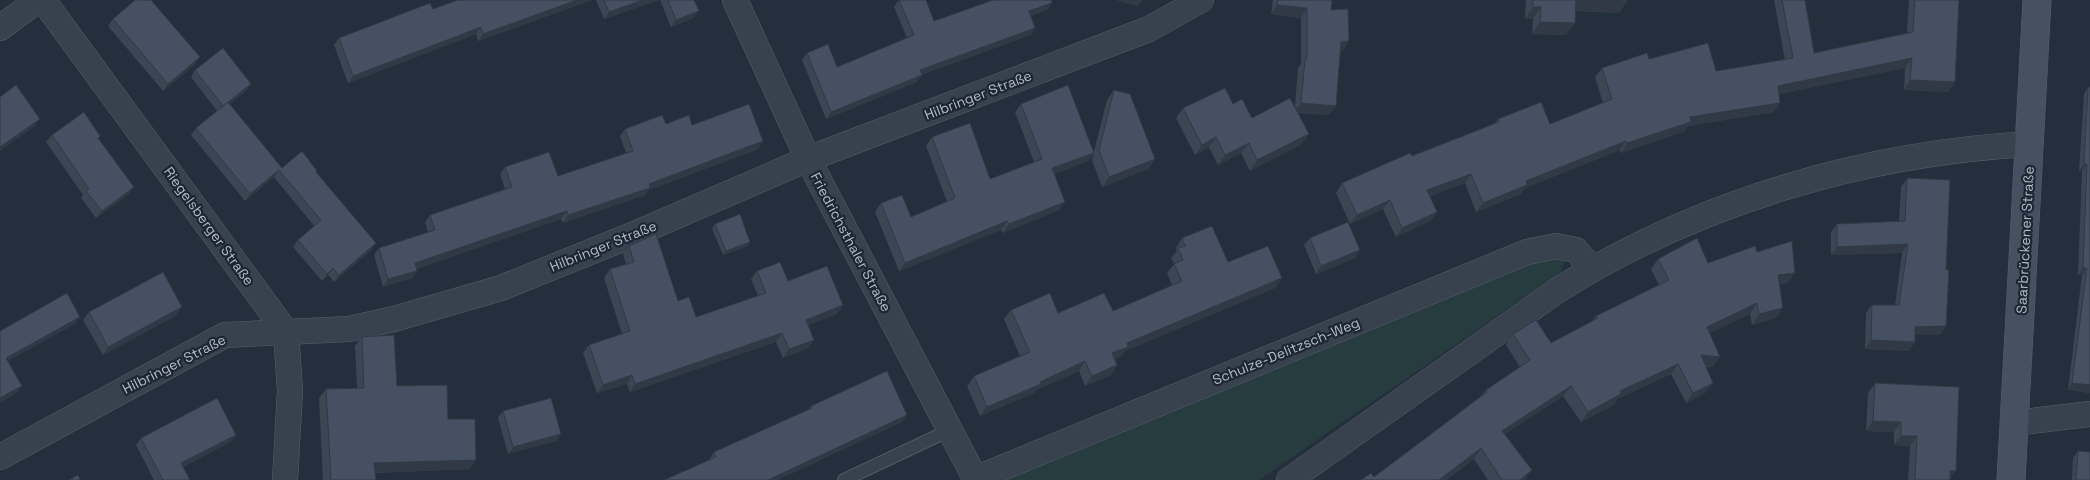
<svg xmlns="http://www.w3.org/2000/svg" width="2090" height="480" viewBox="0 0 2090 480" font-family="'Space Grotesk',sans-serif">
  <rect width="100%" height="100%" fill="#242f3e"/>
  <path fill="#263c3f" d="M 1550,251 L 1565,258 L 1561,272 L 1259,480 L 998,480 Z"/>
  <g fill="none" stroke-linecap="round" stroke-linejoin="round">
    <g stroke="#565f6c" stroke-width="14">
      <path id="lane" d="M 844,480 L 950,430"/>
    </g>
    <g stroke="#565f6c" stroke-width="26">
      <g id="street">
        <path d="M 43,0 L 286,332 L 290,391 L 285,480"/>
        <path d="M 735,0 L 808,159 L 976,480"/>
        <path d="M 0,28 L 38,0"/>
        <path d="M 2015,423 L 2090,414"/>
        <path d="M 0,457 L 225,335 L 349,329 L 394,319 L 501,288 L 637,233 L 808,159 L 1149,29 L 1201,0"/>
        <path d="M 975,479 L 1527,252 L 1556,246 L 1576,250 L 1592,269"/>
        <path d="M 1289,480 L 1558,290 C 1698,202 1865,153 2030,144"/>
      </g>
    </g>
    <g stroke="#565f6c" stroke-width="29">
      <path id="secondary" d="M 2011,480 L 2037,0"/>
    </g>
    <use href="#lane" stroke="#38414e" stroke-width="12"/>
    <use href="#street" stroke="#38414e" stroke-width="25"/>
    <use href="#secondary" stroke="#465061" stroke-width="28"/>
  </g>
  <g fill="#3b4654">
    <path d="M 458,0 L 592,0 L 478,41 L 476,34 L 348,83 L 334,45 L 339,38 L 433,9 Z"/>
    <path d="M 596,0 L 659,0 L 604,19 Z"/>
    <path d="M 660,0 L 694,0 L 694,18 L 671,27 Z"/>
    <path d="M 899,0 L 934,21 L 1047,10 L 1031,16 L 1035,28 L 1030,35 L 921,75 L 917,82 L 826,119 L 802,60 L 807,53 L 837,67 L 907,38 L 894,7 Z"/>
    <path d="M 1273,0 L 1332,0 L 1331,10 L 1343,51 L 1341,51 L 1329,115 L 1298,113 L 1302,144 L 1250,171 L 1241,153 L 1218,165 L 1209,147 L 1195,155 L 1176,118 L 1183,108 L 1233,104 L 1252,118 L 1295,106 L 1298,68 L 1301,64 L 1301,18 L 1271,14 Z"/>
    <path d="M 1526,0 L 1627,0 L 1619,13 L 1576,11 L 1566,35 L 1532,34 L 1533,19 L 1525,19 Z"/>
    <path d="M 1774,0 L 1805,0 L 1814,53 L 1907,33 L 1909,0 L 1959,0 L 1955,82 L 1948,92 L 1904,90 L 1905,68 L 1779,94 L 1774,112 L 1688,126 L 1685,131 L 1621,153 L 1620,150 L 1525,188 L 1521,194 L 1476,212 L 1465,183 L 1430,196 L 1437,212 L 1430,221 L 1396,237 L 1383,209 L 1350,224 L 1336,193 L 1342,183 L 1495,123 L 1498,119 L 1550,124 L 1603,103 L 1595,77 L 1602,68 L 1649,59 L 1716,71 L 1785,60 Z"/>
    <path d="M 113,19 L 194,65 L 163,91 L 108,26 Z"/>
    <path d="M 195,70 L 246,91 L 229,104 L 282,168 L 316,173 L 376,243 L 371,250 L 334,282 L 328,275 L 322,281 L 293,247 L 298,240 L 314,226 L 274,177 L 245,201 L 191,135 L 196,128 L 217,111 L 191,77 Z"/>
    <path d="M 2088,87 L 2090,87 L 2090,393 L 2068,390 L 2082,275 L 2078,275 L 2082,171 L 2079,171 L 2084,94 Z"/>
    <path d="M 1114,90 L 1155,159 L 1148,169 L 1102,187 L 1092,160 L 1094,154 L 1088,161 L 1054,174 L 1059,210 L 1003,233 L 1001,230 L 899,271 L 875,212 L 881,203 L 911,217 L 947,202 L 926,146 L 932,137 L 990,179 L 1034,162 L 1015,112 L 1021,104 L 1094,152 L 1107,100 Z"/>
    <path d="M 666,124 L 692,125 L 763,141 L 758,149 L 649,190 L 645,195 L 563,223 L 561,219 L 416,269 L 412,278 L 383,287 L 374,255 L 379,248 L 428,232 L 425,222 L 430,215 L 505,189 L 500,174 L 505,167 L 558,176 L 626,153 L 620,136 L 625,129 Z"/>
    <path d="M 52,135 L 98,139 L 129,194 L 96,218 L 81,198 L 83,195 L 46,142 Z"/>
    <path d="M 1907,178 L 1940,335 L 1915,335 L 1909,351 L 1865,349 L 1866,313 L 1872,305 L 1895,305 L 1902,253 L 1831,255 L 1831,232 L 1837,224 L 1899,221 L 1901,187 Z"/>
    <path d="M 715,224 L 750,242 L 748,246 L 723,255 L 712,229 Z"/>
    <path d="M 1182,238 L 1228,262 L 1282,278 L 1275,288 L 1125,351 L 1121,356 L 1115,359 L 1117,365 L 1111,375 L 1085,386 L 1079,371 L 1036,390 L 1034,393 L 980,416 L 967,386 L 974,376 L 1020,356 L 1004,319 L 1011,310 L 1058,313 L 1113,311 L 1172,285 L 1167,273 L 1174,264 L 1171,258 L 1177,251 L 1176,248 Z"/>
    <path d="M 1310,238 L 1355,258 L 1316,274 L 1304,245 Z"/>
    <path d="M 629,246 L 678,301 L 696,317 L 758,296 L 751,279 L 757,271 L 788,281 L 843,305 L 837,314 L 808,325 L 814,340 L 808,348 L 783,358 L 776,342 L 630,392 L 627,384 L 597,393 L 583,353 L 589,345 L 622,334 L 604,278 L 610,269 L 626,264 L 623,254 Z"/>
    <path d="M 1757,252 L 1788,283 L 1780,284 L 1776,318 L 1752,325 L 1750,314 L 1709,333 L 1720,357 L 1712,367 L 1706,367 L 1713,383 L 1705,393 L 1686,403 L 1671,374 L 1617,399 L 1614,405 L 1581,422 L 1563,396 L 1505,434 L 1532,470 L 1525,480 L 1488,480 L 1474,459 L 1446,480 L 1361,480 L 1374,477 L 1481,396 L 1486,390 L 1520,367 L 1506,345 L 1513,334 L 1551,343 L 1592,321 L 1596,316 L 1659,285 L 1651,269 L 1658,259 L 1708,263 Z"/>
    <path d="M 89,312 L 177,315 L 103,355 L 83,320 Z"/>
    <path d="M 362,337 L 397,386 L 448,419 L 476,460 L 469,469 L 375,473 L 376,480 L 323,480 L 319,398 L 326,389 L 357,388 L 355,346 Z"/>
    <path d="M 1875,383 L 1950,479 L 1950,480 L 1908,480 L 1910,446 L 1894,445 L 1894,432 L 1866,431 L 1868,393 Z"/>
    <path d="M 811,406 L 902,422 L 709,460 L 714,452 L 808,410 Z"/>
    <path d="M 503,411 L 561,434 L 556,441 L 508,454 L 498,418 Z"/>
    <path d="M 236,435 L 230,442 L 183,467 L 190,480 L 154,480 L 136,445 L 141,438 Z"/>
    <path d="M 2078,451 L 2090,480 L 2072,480 L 2073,458 Z"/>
  </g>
  <g fill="#303945">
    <path d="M 577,0 L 592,0 L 478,41 L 483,34 Z"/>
    <path d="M 643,0 L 659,0 L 604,19 L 609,12 Z"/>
    <path d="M 1118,0 L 1143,0 L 1138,6 L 1117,1 Z"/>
    <path d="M 1575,0 L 1608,0 L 1627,1 L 1619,13 L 1568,10 Z"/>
    <path d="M 1052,3 L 1047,10 L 1024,18 L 1029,11 Z"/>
    <path d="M 1277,5 L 1307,8 L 1301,18 L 1271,14 Z"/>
    <path d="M 1533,7 L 1541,7 L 1533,19 L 1525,19 Z"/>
    <path d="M 699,11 L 694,18 L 671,27 L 676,20 Z"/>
    <path d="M 1540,22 L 1575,23 L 1566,35 L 1532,34 Z"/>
    <path d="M 481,27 L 476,34 L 348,83 L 353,76 Z"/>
    <path d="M 1035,28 L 1030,35 L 915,77 L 920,70 Z"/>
    <path d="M 1349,41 L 1343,51 L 1335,51 L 1341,42 Z"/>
    <path d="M 200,57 L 194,65 L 163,91 L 168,84 Z"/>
    <path d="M 1912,58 L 1905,68 L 1771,96 L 1778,86 Z"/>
    <path d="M 922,75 L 917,82 L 826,119 L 831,112 Z"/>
    <path d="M 1910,80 L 1955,82 L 1948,92 L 1904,90 Z"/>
    <path d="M 251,84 L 246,91 L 218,112 L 223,106 Z"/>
    <path d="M 1301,103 L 1336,106 L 1329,115 L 1294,112 Z"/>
    <path d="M 1780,103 L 1774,112 L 1688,126 L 1685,131 L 1621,153 L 1627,143 L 1690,117 Z"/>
    <path d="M 40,119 L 35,126 L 0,151 L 0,147 Z"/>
    <path d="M 1309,134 L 1302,144 L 1250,171 L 1257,160 Z"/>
    <path d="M 1216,137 L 1209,147 L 1195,155 L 1202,145 Z"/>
    <path d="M 763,141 L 758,149 L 649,190 L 645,195 L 563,223 L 568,215 Z"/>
    <path d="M 1626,141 L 1620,150 L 1525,188 L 1521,194 L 1476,212 L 1483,203 L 1526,181 Z"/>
    <path d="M 1249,143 L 1241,153 L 1218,165 L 1225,155 Z"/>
    <path d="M 1094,153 L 1088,161 L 1046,177 L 1052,168 Z"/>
    <path d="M 1155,159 L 1148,169 L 1102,187 L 1109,177 Z"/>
    <path d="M 2084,164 L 2087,164 L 2082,171 L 2079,171 Z"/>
    <path d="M 279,170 L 274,177 L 245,201 L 250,194 Z"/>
    <path d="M 1471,174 L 1465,183 L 1420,200 L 1427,190 Z"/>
    <path d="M 134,187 L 129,194 L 96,218 L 102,211 Z"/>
    <path d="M 1390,200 L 1383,209 L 1350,224 L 1357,215 Z"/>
    <path d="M 1065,202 L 1059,210 L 1003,233 L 1009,224 Z"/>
    <path d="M 567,211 L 561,219 L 410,271 L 415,263 Z"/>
    <path d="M 1437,212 L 1430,221 L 1396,237 L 1402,228 Z"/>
    <path d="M 1007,221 L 1001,230 L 899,271 L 905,263 Z"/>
    <path d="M 750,242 L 748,246 L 723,255 L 726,251 Z"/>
    <path d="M 376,243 L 371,250 L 334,282 L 339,275 Z"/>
    <path d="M 1908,244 L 1902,253 L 1831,255 L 1837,247 Z"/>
    <path d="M 1360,250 L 1355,258 L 1316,274 L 1321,266 Z"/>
    <path d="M 333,268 L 328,275 L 322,281 L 327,274 Z"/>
    <path d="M 2083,268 L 2087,268 L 2082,275 L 2078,275 Z"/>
    <path d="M 417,271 L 412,278 L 383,287 L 388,279 Z"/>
    <path d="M 1795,273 L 1788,283 L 1771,285 L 1778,275 Z"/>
    <path d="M 1282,278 L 1275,288 L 1125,351 L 1121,356 L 1106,363 L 1112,353 L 1127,343 Z"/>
    <path d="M 1757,303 L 1750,314 L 1700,338 L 1707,327 Z"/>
    <path d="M 843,305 L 837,314 L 800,328 L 806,320 Z"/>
    <path d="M 182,307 L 177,315 L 103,355 L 108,347 Z"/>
    <path d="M 1783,308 L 1776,318 L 1752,325 L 1759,314 Z"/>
    <path d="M 80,317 L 75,324 L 1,365 L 6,358 Z"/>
    <path d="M 1946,326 L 1940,335 L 1909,335 L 1915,327 Z"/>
    <path d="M 782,333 L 776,342 L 630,392 L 635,384 Z"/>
    <path d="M 814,340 L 808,348 L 783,358 L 789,349 Z"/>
    <path d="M 1871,340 L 1915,342 L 1909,351 L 1865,349 Z"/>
    <path d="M 1701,355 L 1720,357 L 1712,367 L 1694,365 Z"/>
    <path d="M 1085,361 L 1079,371 L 1036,390 L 1034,393 L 980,416 L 987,407 Z"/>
    <path d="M 1678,364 L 1671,374 L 1617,399 L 1614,405 L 1581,422 L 1588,412 L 1620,391 Z"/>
    <path d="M 1117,365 L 1111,375 L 1085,386 L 1092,376 Z"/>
    <path d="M 632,375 L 627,384 L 597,393 L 603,385 Z"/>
    <path d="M 1713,383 L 1705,393 L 1686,403 L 1693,393 Z"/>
    <path d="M 2072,383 L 2090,385 L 2090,393 L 2068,390 Z"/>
    <path d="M 22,386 L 17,393 L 0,403 L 0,398 Z"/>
    <path d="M 1571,386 L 1563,396 L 1495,441 L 1502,431 Z"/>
    <path d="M 907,415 L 902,422 L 778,480 L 768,480 Z"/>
    <path d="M 1873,421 L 1901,422 L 1894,432 L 1866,431 Z"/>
    <path d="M 561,434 L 556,441 L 508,454 L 513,447 Z"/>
    <path d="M 236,435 L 230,442 L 176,470 L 181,463 Z"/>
    <path d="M 1901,436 L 1917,436 L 1910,446 L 1894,445 Z"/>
    <path d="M 1481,448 L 1474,459 L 1446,480 L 1439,480 Z"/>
    <path d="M 476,460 L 469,469 L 367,473 L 374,463 Z"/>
    <path d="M 1532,470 L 1525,480 L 1520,480 Z"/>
    <path d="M 1950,471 L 1956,471 L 1949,480 Z"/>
  </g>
  <g fill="#455162" stroke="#303945">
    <path d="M 135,0 L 151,0 L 200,57 L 168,84 L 113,19 Z"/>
    <path d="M 458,0 L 577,0 L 483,34 L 481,27 L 353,76 L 339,38 L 430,3 L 433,9 Z"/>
    <path d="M 604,0 L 643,0 L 609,12 Z"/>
    <path d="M 668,0 L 694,0 L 699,11 L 676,20 Z"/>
    <path d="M 899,0 L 926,0 L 934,21 L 993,0 L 1051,0 L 1052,3 L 1029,11 L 1035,28 L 920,70 L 922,75 L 831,112 L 807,53 L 828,44 L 837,67 L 914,35 Z"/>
    <path d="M 1278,0 L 1332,0 L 1331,10 L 1348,9 L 1349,41 L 1341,42 L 1336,106 L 1301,103 L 1305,59 L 1307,59 L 1307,8 L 1277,5 Z"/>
    <path d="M 1533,0 L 1576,0 L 1575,23 L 1540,22 L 1541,7 L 1533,7 Z"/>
    <path d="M 1608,0 L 1627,0 L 1627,1 Z"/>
    <path d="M 1782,0 L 1805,0 L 1814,53 L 1913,32 L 1915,0 L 1959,0 L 1955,82 L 1910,80 L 1912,58 L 1778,86 L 1780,103 L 1690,117 L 1691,122 L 1627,143 L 1626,141 L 1526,181 L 1527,185 L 1483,203 L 1471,174 L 1427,190 L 1437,212 L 1402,228 L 1390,200 L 1357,215 L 1342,183 L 1410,153 L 1412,156 L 1499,122 L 1498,119 L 1541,102 L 1550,124 L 1612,99 L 1602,68 L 1647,53 L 1649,59 L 1708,43 L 1716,71 L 1793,58 Z"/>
    <path d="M 223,48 L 251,84 L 223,106 L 195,70 Z"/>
    <path d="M 16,85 L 40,119 L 0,147 L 0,97 Z"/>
    <path d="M 1068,85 L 1094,153 L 1052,168 L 1065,202 L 1009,224 L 1007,221 L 905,263 L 881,203 L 902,195 L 911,217 L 955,198 L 932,137 L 970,123 L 990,179 L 1042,159 L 1021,104 Z"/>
    <path d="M 2088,87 L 2090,87 L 2090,385 L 2072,383 L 2087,268 L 2083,268 L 2087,164 L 2084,164 Z"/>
    <path d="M 1225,88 L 1233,104 L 1242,99 L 1252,118 L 1290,98 L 1309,134 L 1257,160 L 1249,143 L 1225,155 L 1216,137 L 1202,145 L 1183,108 Z"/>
    <path d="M 1114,90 L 1130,94 L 1155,159 L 1109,177 L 1099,150 Z"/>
    <path d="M 228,102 L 282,168 L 302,151 L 317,171 L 316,172 L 376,243 L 339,275 L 333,268 L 327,274 L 298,240 L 321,220 L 279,170 L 250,194 L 196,128 Z"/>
    <path d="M 749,104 L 763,141 L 649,184 L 650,188 L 568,215 L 567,211 L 415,263 L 417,271 L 388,279 L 379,248 L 435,230 L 430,215 L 512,187 L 505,167 L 549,152 L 558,176 L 633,151 L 625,129 L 662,115 L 666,124 L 689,115 L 692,125 Z"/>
    <path d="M 84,112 L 100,136 L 98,138 L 134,187 L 102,211 L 86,191 L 89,189 L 52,135 Z"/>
    <path d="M 1907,178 L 1950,180 L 1946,270 L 1949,270 L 1946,326 L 1915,327 L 1915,342 L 1871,340 L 1872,305 L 1899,305 L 1908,244 L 1837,247 L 1837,224 L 1905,221 Z"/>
    <path d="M 740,214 L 750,242 L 726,251 L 715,224 Z"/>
    <path d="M 1348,222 L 1360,250 L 1321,266 L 1310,238 Z"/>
    <path d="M 1212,226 L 1228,262 L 1268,246 L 1282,278 L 1127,343 L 1128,347 L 1112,353 L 1117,365 L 1092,376 L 1085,361 L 1040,382 L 1041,384 L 987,407 L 974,376 L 1030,352 L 1011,310 L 1050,293 L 1058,313 L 1104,293 L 1113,311 L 1182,281 L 1174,264 L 1183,260 L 1178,248 L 1185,246 L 1182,238 Z"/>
    <path d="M 656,234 L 678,301 L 689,297 L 696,317 L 766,293 L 757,271 L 780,262 L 788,281 L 827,266 L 843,305 L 806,320 L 814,340 L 789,349 L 782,333 L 635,384 L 632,375 L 603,385 L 589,345 L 630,331 L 610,269 L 634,262 L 629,246 Z"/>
    <path d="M 1697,238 L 1708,263 L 1755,246 L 1757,252 L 1792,241 L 1795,273 L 1778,275 L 1783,308 L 1759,314 L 1757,303 L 1707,327 L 1720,357 L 1701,355 L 1713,383 L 1693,393 L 1678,364 L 1620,391 L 1621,394 L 1588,412 L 1571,386 L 1502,431 L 1532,470 L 1520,480 L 1502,480 L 1481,448 L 1439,480 L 1361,480 L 1371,473 L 1374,477 L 1487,392 L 1486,390 L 1530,360 L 1513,334 L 1536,320 L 1551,343 L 1598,318 L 1596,316 L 1669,280 L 1658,259 Z"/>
    <path d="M 163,272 L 182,307 L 108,347 L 89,312 Z"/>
    <path d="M 67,293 L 80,317 L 6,358 L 22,386 L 0,398 L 0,331 Z"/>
    <path d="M 394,335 L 397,386 L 447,385 L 448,419 L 475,419 L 476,460 L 374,463 L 376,480 L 331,480 L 326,389 L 364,388 L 362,337 Z"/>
    <path d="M 887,371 L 907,415 L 768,480 L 664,480 L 716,457 L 714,452 L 812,408 L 811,406 Z"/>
    <path d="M 1875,383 L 1959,387 L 1956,471 L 1950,471 L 1950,480 L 1915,480 L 1917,436 L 1901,436 L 1901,422 L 1873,421 Z"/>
    <path d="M 217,398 L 236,435 L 181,463 L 190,480 L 163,480 L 141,438 Z"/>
    <path d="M 551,398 L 561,434 L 513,447 L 503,411 Z"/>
    <path d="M 2078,451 L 2090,452 L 2090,480 L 2076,480 Z"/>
    <path d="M 78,475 L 80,480 L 69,480 Z"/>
  </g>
  <g text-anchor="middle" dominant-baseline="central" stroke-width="4.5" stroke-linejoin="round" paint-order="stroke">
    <g font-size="14" fill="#b4bcc9" stroke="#1d2633">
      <text transform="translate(978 95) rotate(-21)">Hilbringer Straße</text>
      <text transform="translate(209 226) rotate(54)">Riegelsberger Straße</text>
      <text transform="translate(2025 240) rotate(-87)">Saarbrückener Straße</text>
      <text transform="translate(851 242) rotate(62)">Friedrichsthaler Straße</text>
      <text transform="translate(603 246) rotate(-22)">Hilbringer Straße</text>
      <text transform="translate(1286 351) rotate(-22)">Schulze-Delitzsch-Weg</text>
      <text transform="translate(174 364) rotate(-27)">Hilbringer Straße</text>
    </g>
  </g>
</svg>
